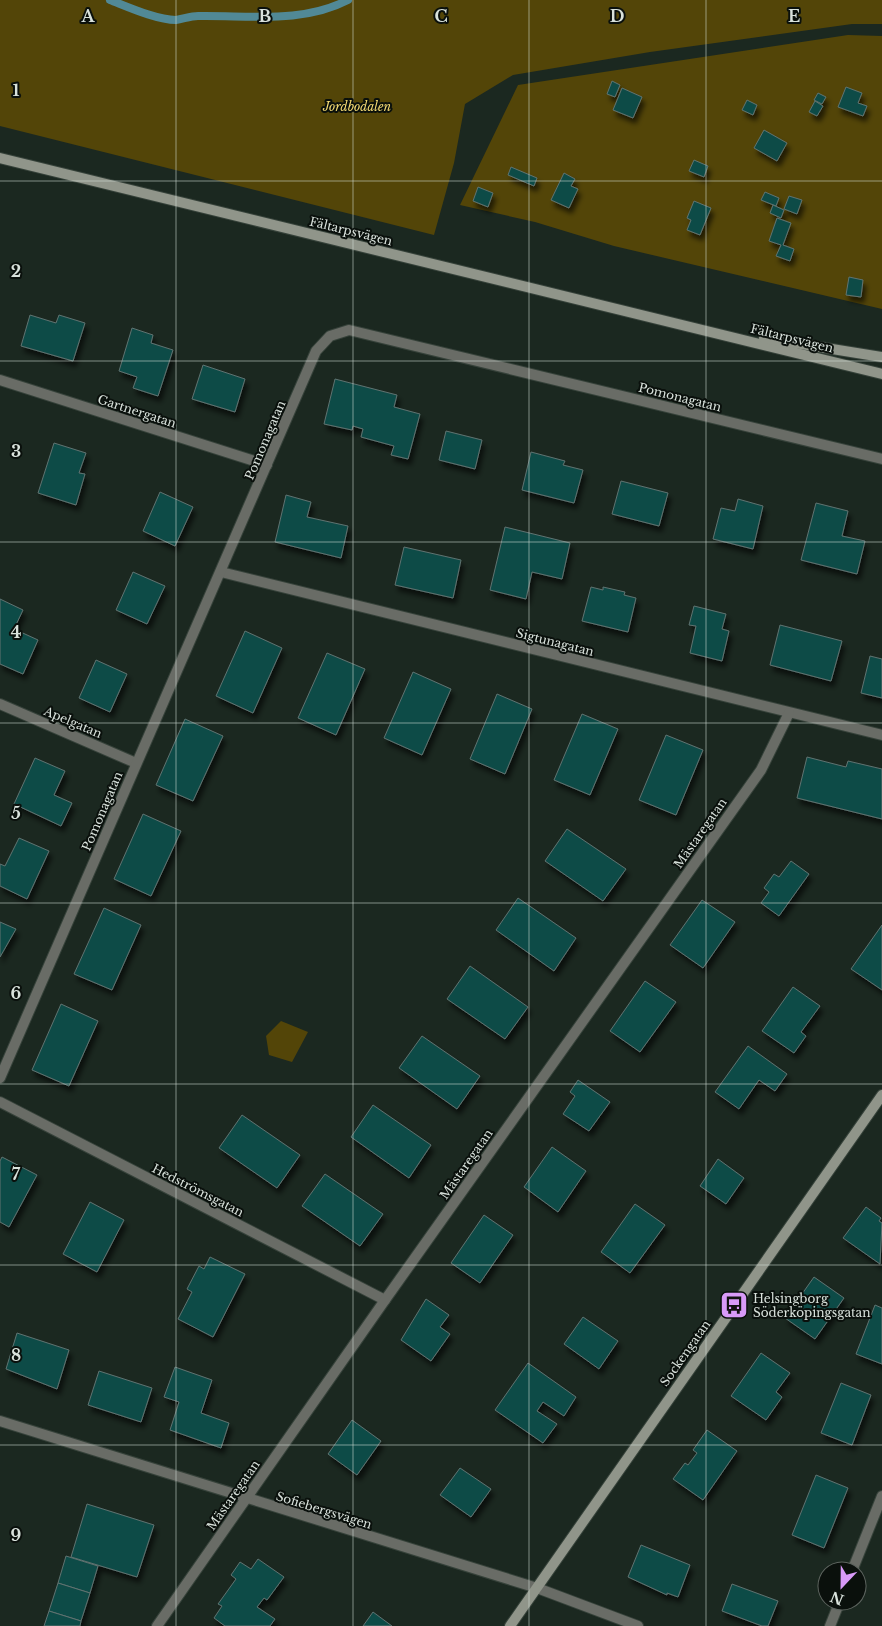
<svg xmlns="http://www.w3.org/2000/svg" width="882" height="1626" viewBox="0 0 882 1626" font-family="'Libre Baskerville',serif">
  <defs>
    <filter id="shadow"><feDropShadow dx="3" dy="5.5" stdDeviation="2.5" flood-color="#0009"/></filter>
  </defs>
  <rect width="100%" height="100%" fill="#1b2820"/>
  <g fill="#534508">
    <path d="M 0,0 L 882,0 L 882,24 L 852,24 L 650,52 L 513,75 L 465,104 L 454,163 L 434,235 L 0,126 Z"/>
    <path d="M 848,35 L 882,36 L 882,309 L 614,246 L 535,222 L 460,205 L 518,85 Z"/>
    <path d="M 281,1021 L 308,1032 L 292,1062 L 269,1055 L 266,1036 Z"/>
  </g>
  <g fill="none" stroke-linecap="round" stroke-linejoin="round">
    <path stroke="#518996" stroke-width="8" d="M 110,0 C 128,7 157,20 176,20 C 183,19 191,16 198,16 C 249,15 302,24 348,0"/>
  </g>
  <g fill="#114b47" stroke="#5f7371" filter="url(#shadow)">
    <path d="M 612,81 L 620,85 L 615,97 L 607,94 Z"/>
    <path d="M 846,87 L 862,93 L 858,103 L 867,106 L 863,116 L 838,107 Z"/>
    <path d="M 622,88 L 642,97 L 633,118 L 613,110 Z"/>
    <path d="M 818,93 L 826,97 L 822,104 L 814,100 Z"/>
    <path d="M 747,100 L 757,105 L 753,115 L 742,110 Z"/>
    <path d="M 815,101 L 823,106 L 817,116 L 809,112 Z"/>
    <path d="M 764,130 L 787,143 L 777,161 L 754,148 Z"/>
    <path d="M 694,160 L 708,166 L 704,177 L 689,171 Z"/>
    <path d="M 511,167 L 537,178 L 534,186 L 508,175 Z"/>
    <path d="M 564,173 L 575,179 L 571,186 L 578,189 L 569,208 L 551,200 Z"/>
    <path d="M 478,187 L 493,193 L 488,207 L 473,201 Z"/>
    <path d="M 765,192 L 779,198 L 776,206 L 761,200 Z"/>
    <path d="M 789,196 L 802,200 L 797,214 L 784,209 Z"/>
    <path d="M 694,201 L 711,208 L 700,235 L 687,230 L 691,220 L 687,218 Z"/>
    <path d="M 773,205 L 784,210 L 781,218 L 770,213 Z"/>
    <path d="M 777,218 L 791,223 L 783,245 L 794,249 L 790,261 L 776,256 L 781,245 L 769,241 Z"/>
    <path d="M 849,277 L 863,280 L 861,297 L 846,295 Z"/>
    <path d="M 30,315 L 56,323 L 59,315 L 85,323 L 73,361 L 21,346 Z"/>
    <path d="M 132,328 L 153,335 L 151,343 L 173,350 L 158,396 L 133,388 L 137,377 L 119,371 Z"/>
    <path d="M 203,365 L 245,379 L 235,412 L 192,399 Z"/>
    <path d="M 335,379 L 397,395 L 394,407 L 420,414 L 408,459 L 391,455 L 394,446 L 361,437 L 363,429 L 353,426 L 352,430 L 324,424 Z"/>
    <path d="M 446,431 L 482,440 L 475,469 L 439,460 Z"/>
    <path d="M 54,443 L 86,453 L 79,473 L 85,474 L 76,505 L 38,493 Z"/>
    <path d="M 531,452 L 565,461 L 563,465 L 583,470 L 574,503 L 522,490 Z"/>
    <path d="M 621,481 L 668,493 L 659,526 L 612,514 Z"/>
    <path d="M 160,492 L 193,507 L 175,546 L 143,531 Z"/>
    <path d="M 286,495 L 311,502 L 307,517 L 348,526 L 341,558 L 275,542 Z"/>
    <path d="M 738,499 L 763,506 L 753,549 L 713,539 L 721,508 L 735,511 Z"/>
    <path d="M 816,503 L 848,511 L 842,536 L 865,541 L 857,574 L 801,560 Z"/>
    <path d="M 505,527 L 570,543 L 562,579 L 532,572 L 526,599 L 490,590 Z"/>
    <path d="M 404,547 L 461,560 L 453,598 L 395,585 Z"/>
    <path d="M 133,572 L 165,586 L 147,624 L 116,610 Z"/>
    <path d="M 591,587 L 603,590 L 603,587 L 625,592 L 624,595 L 636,598 L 628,632 L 582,621 Z"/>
    <path d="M 0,599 L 23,610 L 14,629 L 38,640 L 23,674 L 0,664 Z"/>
    <path d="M 694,606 L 726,614 L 722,629 L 729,631 L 722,661 L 690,653 L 696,626 L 689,625 Z"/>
    <path d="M 780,625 L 842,641 L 831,681 L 770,665 Z"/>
    <path d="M 245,631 L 282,648 L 253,713 L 216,696 Z"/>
    <path d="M 327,653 L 365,669 L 336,735 L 298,718 Z"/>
    <path d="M 870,656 L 882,659 L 882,698 L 861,693 Z"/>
    <path d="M 96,660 L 127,674 L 110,712 L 79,698 Z"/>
    <path d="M 413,672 L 451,689 L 422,755 L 384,738 Z"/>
    <path d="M 497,694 L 532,709 L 505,774 L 470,759 Z"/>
    <path d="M 582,714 L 618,729 L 590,795 L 554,780 Z"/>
    <path d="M 185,719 L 223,736 L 193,801 L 156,785 Z"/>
    <path d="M 666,735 L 703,750 L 676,815 L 639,800 Z"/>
    <path d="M 807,757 L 846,767 L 848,761 L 882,769 L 882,819 L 797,798 Z"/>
    <path d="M 35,758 L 65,771 L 54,795 L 72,803 L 61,826 L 14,804 Z"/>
    <path d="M 143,814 L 181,831 L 151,896 L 114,879 Z"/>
    <path d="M 567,829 L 626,869 L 603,901 L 545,861 Z"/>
    <path d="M 19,838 L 49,851 L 27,899 L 0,886 L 0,864 L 5,866 Z"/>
    <path d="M 791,861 L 809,874 L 779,916 L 761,903 L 769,892 L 764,888 L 774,874 L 779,877 Z"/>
    <path d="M 518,898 L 576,938 L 554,971 L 496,930 Z"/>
    <path d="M 702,900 L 735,922 L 703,968 L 670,945 Z"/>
    <path d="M 104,908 L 141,925 L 112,990 L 74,974 Z"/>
    <path d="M 0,922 L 16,929 L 0,957 Z"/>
    <path d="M 882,925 L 882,990 L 851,969 Z"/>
    <path d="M 470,966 L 528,1007 L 505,1039 L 447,999 Z"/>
    <path d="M 645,981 L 676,1002 L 640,1052 L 610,1031 Z"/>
    <path d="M 793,987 L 820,1006 L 801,1032 L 806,1036 L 794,1053 L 762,1031 Z"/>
    <path d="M 61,1004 L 98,1021 L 69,1086 L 32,1070 Z"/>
    <path d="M 422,1036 L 480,1076 L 457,1109 L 399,1068 Z"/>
    <path d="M 748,1046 L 787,1074 L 775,1091 L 759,1080 L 739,1109 L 715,1092 Z"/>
    <path d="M 578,1080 L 610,1102 L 589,1131 L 563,1114 L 575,1096 L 570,1092 Z"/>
    <path d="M 373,1105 L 431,1145 L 409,1178 L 351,1137 Z"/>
    <path d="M 242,1115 L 300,1155 L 277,1188 L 219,1148 Z"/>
    <path d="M 552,1147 L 586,1171 L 558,1212 L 524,1187 Z"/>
    <path d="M 2,1157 L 37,1175 L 9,1227 L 0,1222 L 0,1161 Z"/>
    <path d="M 718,1159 L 744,1178 L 726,1204 L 700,1186 Z"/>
    <path d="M 325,1174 L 383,1214 L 360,1246 L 302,1206 Z"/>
    <path d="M 90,1202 L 124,1220 L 97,1272 L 63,1254 Z"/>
    <path d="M 635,1204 L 665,1225 L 630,1273 L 601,1252 Z"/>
    <path d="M 866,1207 L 881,1218 L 879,1221 L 882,1223 L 880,1264 L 843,1238 Z"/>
    <path d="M 484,1215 L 513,1235 L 480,1283 L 451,1263 Z"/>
    <path d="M 210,1257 L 245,1274 L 213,1337 L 178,1319 L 192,1292 L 187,1289 L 199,1266 L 204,1269 Z"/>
    <path d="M 814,1277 L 844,1298 L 815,1339 L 785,1318 Z"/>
    <path d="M 426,1299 L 449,1315 L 440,1327 L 450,1334 L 431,1361 L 401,1340 Z"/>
    <path d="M 875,1305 L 882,1308 L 882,1364 L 856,1354 Z"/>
    <path d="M 583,1317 L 618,1341 L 599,1369 L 564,1344 Z"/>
    <path d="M 17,1333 L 69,1350 L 57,1389 L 6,1369 Z"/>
    <path d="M 761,1353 L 790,1373 L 776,1392 L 782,1397 L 766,1420 L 731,1396 Z"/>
    <path d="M 528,1363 L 576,1397 L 564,1416 L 543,1402 L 537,1411 L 557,1424 L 543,1443 L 495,1410 Z"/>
    <path d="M 175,1367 L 212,1380 L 201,1413 L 229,1423 L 221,1448 L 170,1430 L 179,1402 L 164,1397 Z"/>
    <path d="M 99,1371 L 152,1388 L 141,1422 L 88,1405 Z"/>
    <path d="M 841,1383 L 871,1395 L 852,1445 L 821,1433 Z"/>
    <path d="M 352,1420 L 381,1441 L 357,1475 L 328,1454 Z"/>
    <path d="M 707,1430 L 737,1451 L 703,1500 L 673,1479 L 685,1463 L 688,1465 L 697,1453 L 693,1450 Z"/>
    <path d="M 460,1468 L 491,1489 L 471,1517 L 440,1495 Z"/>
    <path d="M 816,1475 L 848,1488 L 824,1548 L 792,1535 Z"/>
    <path d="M 87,1504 L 154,1525 L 137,1577 L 71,1557 Z"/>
    <path d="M 641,1545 L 690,1565 L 678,1597 L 667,1593 L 667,1595 L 628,1577 Z"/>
    <path d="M 66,1556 L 98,1566 L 90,1593 L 58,1583 Z"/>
    <path d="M 258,1559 L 284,1577 L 267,1600 L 264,1598 L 257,1607 L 275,1619 L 270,1626 L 225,1626 L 214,1618 L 222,1606 L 218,1604 L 236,1579 L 231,1575 L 240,1562 L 251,1569 Z"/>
    <path d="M 58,1583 L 90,1593 L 81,1621 L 49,1611 Z"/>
    <path d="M 732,1584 L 778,1601 L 768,1626 L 762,1626 L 722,1611 Z"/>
    <path d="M 49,1611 L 81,1621 L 80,1626 L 44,1626 Z"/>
    <path d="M 373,1612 L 392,1626 L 363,1626 Z"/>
  </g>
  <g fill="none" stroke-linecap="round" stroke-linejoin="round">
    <g stroke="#36423a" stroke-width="12">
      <g id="street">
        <path d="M 0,380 L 267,465"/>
        <path d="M 221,572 L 882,735"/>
        <path d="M 0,704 L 136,763"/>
        <path d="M 0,1078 L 316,351 L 330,336 L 349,330 L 882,459"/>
        <path d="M 0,1102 L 385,1300"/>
        <path d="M 0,1421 L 537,1588 L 638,1626"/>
        <path d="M 852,1571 L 882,1496"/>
        <path d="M 157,1626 L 385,1300 L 761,770 L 789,713"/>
        <path d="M 830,1626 L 840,1601"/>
      </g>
    </g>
    <g stroke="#36423a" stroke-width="12">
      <g id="secondary">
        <path d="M 0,158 L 882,374"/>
        <path d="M 764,338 L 882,357"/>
        <path d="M 510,1626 L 882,1095"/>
      </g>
    </g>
    <use href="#street" stroke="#696c66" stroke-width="10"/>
    <use href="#secondary" stroke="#90958a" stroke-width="10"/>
  </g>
  <path fill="none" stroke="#d9e2dc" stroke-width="1" stroke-opacity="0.55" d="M 176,0 L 176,1626M 353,0 L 353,1626M 529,0 L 529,1626M 706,0 L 706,1626M 0,181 L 882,181M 0,361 L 882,361M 0,542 L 882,542M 0,723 L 882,723M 0,903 L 882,903M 0,1084 L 882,1084M 0,1265 L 882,1265M 0,1445 L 882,1445"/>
  <defs>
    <g id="bus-square" transform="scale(1.4375)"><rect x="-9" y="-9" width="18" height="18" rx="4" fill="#d89af8" stroke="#0a100c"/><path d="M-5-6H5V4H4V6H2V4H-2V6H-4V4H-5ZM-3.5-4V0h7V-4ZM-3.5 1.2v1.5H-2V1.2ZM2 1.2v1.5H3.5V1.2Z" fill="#111"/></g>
  </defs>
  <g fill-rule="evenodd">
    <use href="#bus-square" x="734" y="1305"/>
  </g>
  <g text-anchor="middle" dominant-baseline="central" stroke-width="4" stroke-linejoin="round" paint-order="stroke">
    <g font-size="12" font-style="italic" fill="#f4da73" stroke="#0a100c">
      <text x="357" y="106">Jordbodalen</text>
    </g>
    <g font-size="12" fill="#d9e2dc" stroke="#0a100c">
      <text transform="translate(351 231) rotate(14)">Fältarpsvägen</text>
      <text transform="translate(792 338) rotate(14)">Fältarpsvägen</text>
      <text transform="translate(680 397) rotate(14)">Pomonagatan</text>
      <text transform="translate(137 411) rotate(18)">Gartnergatan</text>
      <text transform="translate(265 440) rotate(-67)">Pomonagatan</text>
      <text transform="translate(555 642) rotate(14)">Sigtunagatan</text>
      <text transform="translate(73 722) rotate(23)">Apelgatan</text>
      <text transform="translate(102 811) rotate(-67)">Pomonagatan</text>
      <text transform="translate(700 833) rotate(-55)">Mästaregatan</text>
      <text transform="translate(466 1164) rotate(-55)">Mästaregatan</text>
      <text transform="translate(198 1190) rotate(27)">Hedströmsgatan</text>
      <text transform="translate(685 1353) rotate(-55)">Sockengatan</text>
      <text transform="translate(233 1495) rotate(-55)">Mästaregatan</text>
      <text transform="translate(324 1510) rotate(17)">Sofiebergsvägen</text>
    </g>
    <g font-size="12" fill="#d9e2dc" stroke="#0a100c" text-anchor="start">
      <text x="753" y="1298">Helsingborg<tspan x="753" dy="14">Söderköpingsgatan</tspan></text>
    </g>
  </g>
  <g font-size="16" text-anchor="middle" font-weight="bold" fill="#d9e2dc" stroke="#0a100c" stroke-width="4" stroke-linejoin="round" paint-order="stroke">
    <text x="88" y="22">A</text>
    <text x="265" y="22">B</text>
    <text x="441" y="22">C</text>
    <text x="617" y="22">D</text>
    <text x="794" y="22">E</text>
    <text x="16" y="96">1</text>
    <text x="16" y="277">2</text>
    <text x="16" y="457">3</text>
    <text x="16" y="638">4</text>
    <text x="16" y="819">5</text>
    <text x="16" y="999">6</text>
    <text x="16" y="1180">7</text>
    <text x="16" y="1361">8</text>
    <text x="16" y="1541">9</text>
  </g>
  <g transform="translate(842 1586) rotate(202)"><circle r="24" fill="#0a100c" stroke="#5d645f"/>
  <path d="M0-4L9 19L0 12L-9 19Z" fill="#d89af8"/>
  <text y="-8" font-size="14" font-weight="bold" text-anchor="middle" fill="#d9e2dc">N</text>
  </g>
</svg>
